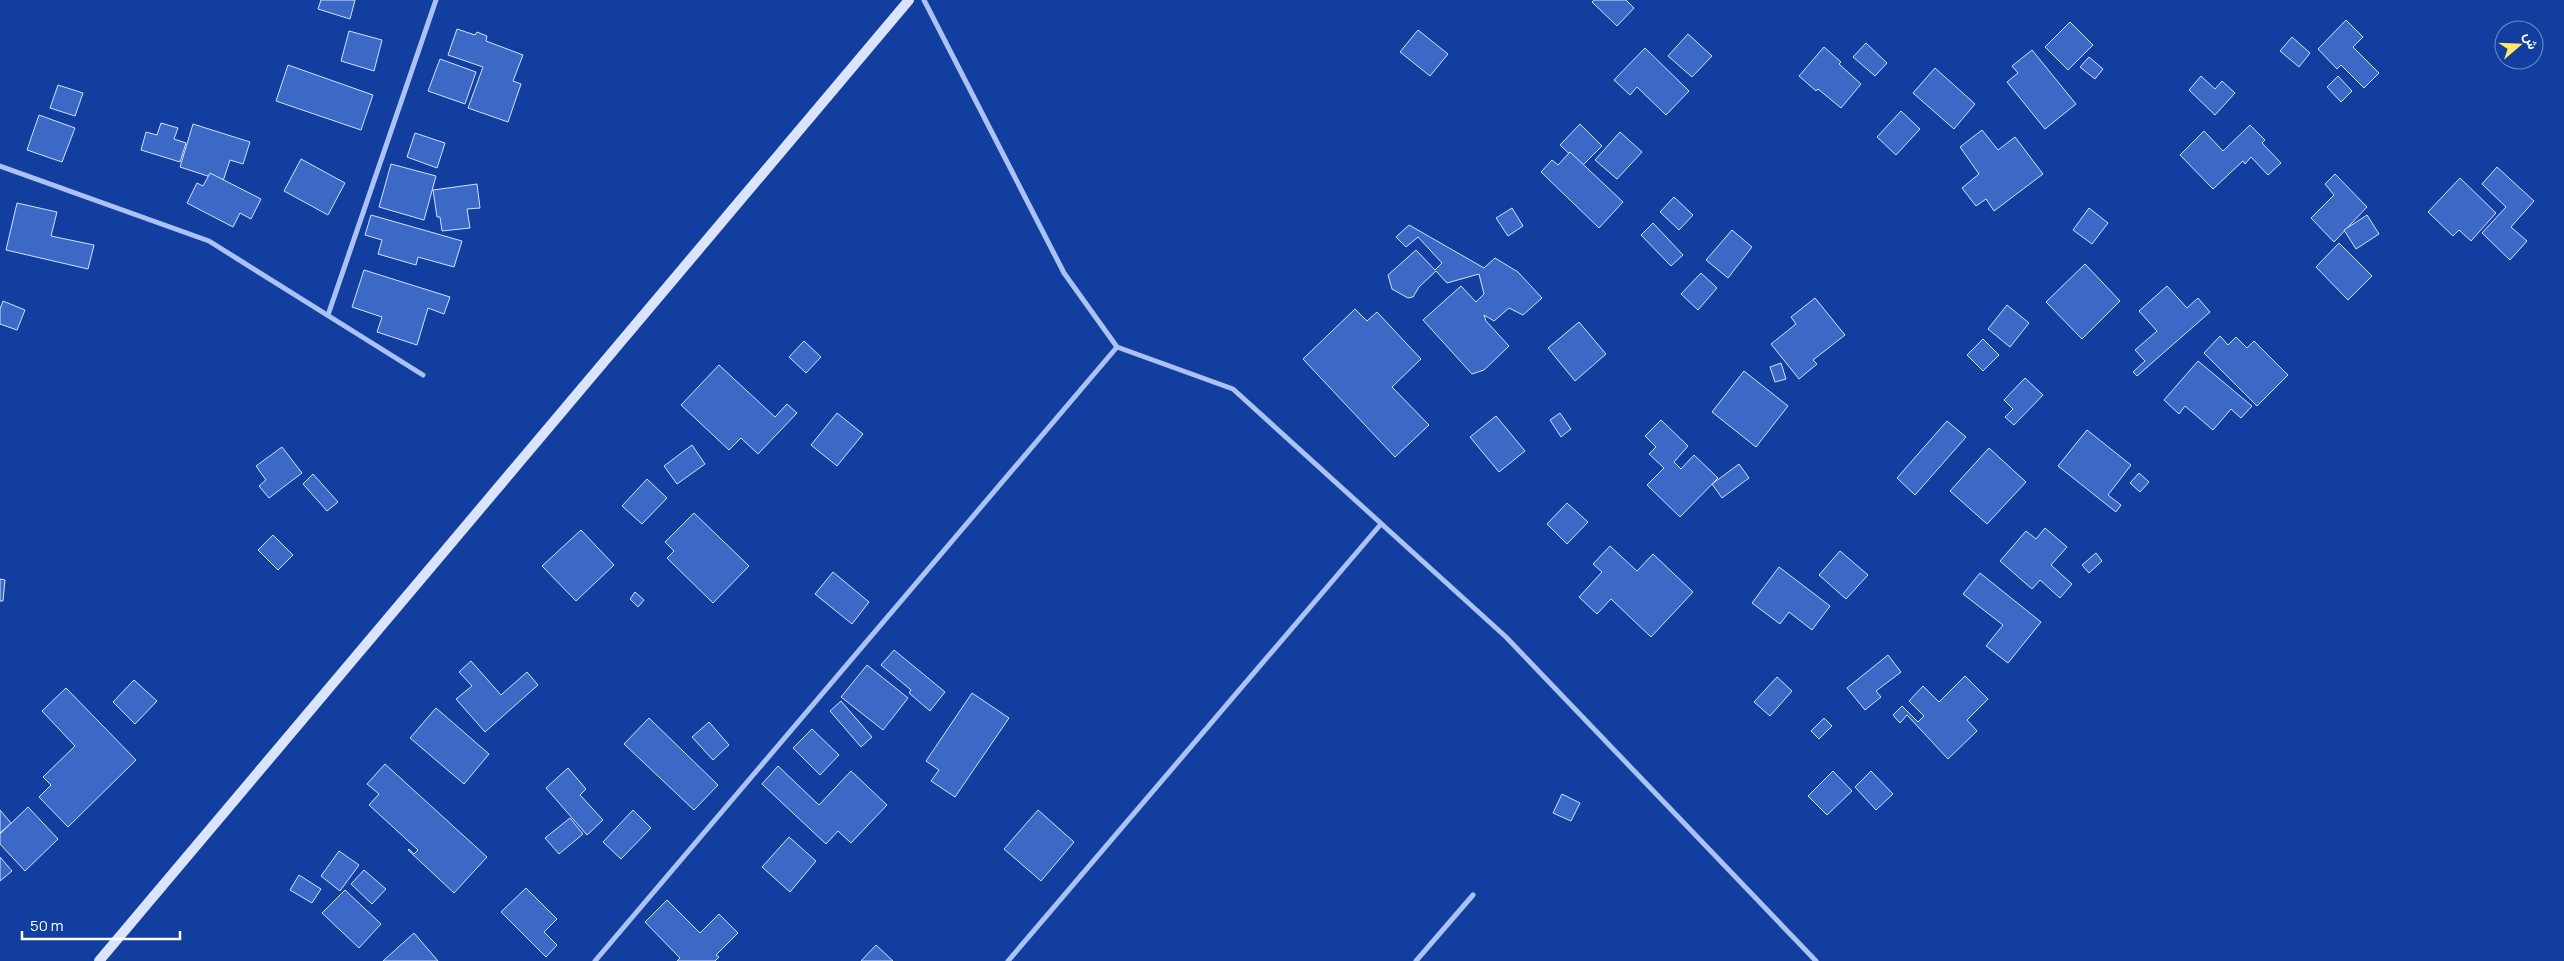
<svg xmlns="http://www.w3.org/2000/svg" width="2564" height="961" viewBox="0 0 2564 961" font-family="Manrope,Vazirmatn,sans-serif">
  <rect width="100%" height="100%" fill="#123f9f"/>
  <g fill="#3c69c6" stroke="#d3e1fe">
    <path d="M 321,0 L 355,0 L 350,19 L 318,9 Z"/>
    <path d="M 1594,0 L 1626,0 L 1634,8 L 1617,26 L 1592,2 Z"/>
    <path d="M 2346,20 L 2363,37 L 2353,47 L 2379,73 L 2364,88 L 2341,65 L 2337,69 L 2318,49 Z"/>
    <path d="M 2070,22 L 2093,45 L 2068,70 L 2045,47 Z"/>
    <path d="M 457,29 L 475,35 L 477,32 L 487,36 L 486,41 L 523,55 L 513,81 L 521,84 L 508,122 L 468,108 L 483,67 L 448,55 Z"/>
    <path d="M 1418,30 L 1448,54 L 1430,76 L 1400,52 Z"/>
    <path d="M 349,31 L 382,40 L 374,71 L 341,61 Z"/>
    <path d="M 1688,34 L 1712,56 L 1692,77 L 1668,56 Z"/>
    <path d="M 2292,37 L 2310,53 L 2299,67 L 2280,51 Z"/>
    <path d="M 1866,43 L 1887,63 L 1875,76 L 1853,57 Z"/>
    <path d="M 1824,47 L 1841,62 L 1839,64 L 1861,84 L 1841,108 L 1818,89 L 1816,91 L 1799,76 Z"/>
    <path d="M 1645,48 L 1689,91 L 1666,115 L 1637,87 L 1630,95 L 1614,80 Z"/>
    <path d="M 2032,50 L 2076,104 L 2045,129 L 2007,82 L 2018,73 L 2012,66 Z"/>
    <path d="M 2089,57 L 2103,69 L 2095,79 L 2080,67 Z"/>
    <path d="M 440,59 L 476,72 L 465,104 L 428,91 Z"/>
    <path d="M 288,65 L 373,95 L 361,130 L 276,101 Z"/>
    <path d="M 1935,68 L 1975,104 L 1954,129 L 1913,93 Z"/>
    <path d="M 2201,76 L 2215,89 L 2222,81 L 2235,93 L 2215,115 L 2189,90 Z"/>
    <path d="M 2338,76 L 2352,91 L 2341,102 L 2327,87 Z"/>
    <path d="M 58,85 L 83,93 L 75,116 L 50,108 Z"/>
    <path d="M 1901,111 L 1920,129 L 1896,155 L 1877,137 Z"/>
    <path d="M 39,115 L 75,128 L 62,162 L 27,150 Z"/>
    <path d="M 161,123 L 178,128 L 174,139 L 186,143 L 180,162 L 141,150 L 146,132 L 157,135 Z"/>
    <path d="M 193,124 L 250,142 L 243,164 L 230,160 L 223,181 L 180,167 Z"/>
    <path d="M 1580,124 L 1602,146 L 1582,166 L 1560,145 Z"/>
    <path d="M 2250,125 L 2265,140 L 2262,143 L 2281,163 L 2268,175 L 2251,157 L 2245,164 L 2243,161 L 2213,189 L 2180,155 L 2204,131 L 2223,151 Z"/>
    <path d="M 1982,130 L 1998,150 L 2015,137 L 2043,174 L 1994,211 L 1986,199 L 1976,206 L 1962,188 L 1979,174 L 1960,147 Z"/>
    <path d="M 1620,132 L 1642,152 L 1617,179 L 1595,160 Z"/>
    <path d="M 415,133 L 445,143 L 437,168 L 407,157 Z"/>
    <path d="M 1570,152 L 1623,202 L 1599,228 L 1541,172 L 1552,160 L 1558,165 Z"/>
    <path d="M 301,159 L 345,183 L 328,215 L 284,191 Z"/>
    <path d="M 391,164 L 436,176 L 424,220 L 379,207 Z"/>
    <path d="M 2497,167 L 2534,201 L 2511,227 L 2527,241 L 2510,260 L 2482,233 L 2506,207 L 2482,184 Z"/>
    <path d="M 210,173 L 261,199 L 251,219 L 240,213 L 233,227 L 187,203 L 197,183 L 203,186 Z"/>
    <path d="M 2335,174 L 2367,207 L 2334,242 L 2311,218 L 2334,195 L 2325,184 Z"/>
    <path d="M 2460,178 L 2496,213 L 2471,241 L 2459,230 L 2453,236 L 2428,212 Z"/>
    <path d="M 477,184 L 480,208 L 467,209 L 470,228 L 442,231 L 440,217 L 437,217 L 433,190 Z"/>
    <path d="M 1674,197 L 1693,215 L 1679,230 L 1660,212 Z"/>
    <path d="M 17,203 L 57,212 L 51,236 L 94,245 L 88,269 L 6,250 Z"/>
    <path d="M 1512,208 L 1523,226 L 1508,236 L 1496,218 Z"/>
    <path d="M 2089,208 L 2108,223 L 2092,244 L 2073,230 Z"/>
    <path d="M 371,215 L 462,241 L 454,267 L 418,257 L 416,265 L 378,254 L 382,240 L 365,235 Z"/>
    <path d="M 2367,215 L 2379,234 L 2356,249 L 2344,230 Z"/>
    <path d="M 1653,223 L 1683,255 L 1671,266 L 1641,235 Z"/>
    <path d="M 1409,225 L 1484,268 L 1495,258 L 1518,272 L 1542,298 L 1523,315 L 1509,308 L 1494,321 L 1484,315 L 1486,321 L 1509,346 L 1484,370 L 1472,374 L 1423,320 L 1461,286 L 1476,302 L 1484,294 L 1479,274 L 1447,283 L 1436,271 L 1419,287 L 1413,297 L 1408,298 L 1392,289 L 1388,275 L 1416,250 L 1435,270 L 1442,263 L 1418,237 L 1406,247 L 1396,237 Z"/>
    <path d="M 1732,230 L 1752,247 L 1728,278 L 1706,260 Z"/>
    <path d="M 2339,243 L 2372,276 L 2348,300 L 2316,267 Z"/>
    <path d="M 2085,264 L 2120,301 L 2082,339 L 2046,302 Z"/>
    <path d="M 364,270 L 450,297 L 444,314 L 428,308 L 417,345 L 377,332 L 382,317 L 352,307 Z"/>
    <path d="M 1701,273 L 1717,288 L 1698,310 L 1681,294 Z"/>
    <path d="M 2167,286 L 2187,308 L 2198,298 L 2210,312 L 2137,376 L 2133,372 L 2145,361 L 2135,350 L 2157,331 L 2139,311 Z"/>
    <path d="M 1815,298 L 1845,335 L 1813,360 L 1817,364 L 1799,379 L 1771,344 L 1796,324 L 1791,317 Z"/>
    <path d="M 3,301 L 25,310 L 17,330 L 0,324 L 0,309 Z"/>
    <path d="M 2007,305 L 2029,323 L 2010,347 L 1988,329 Z"/>
    <path d="M 1355,309 L 1367,321 L 1377,312 L 1421,359 L 1392,387 L 1429,425 L 1395,457 L 1303,359 Z"/>
    <path d="M 1579,322 L 1606,354 L 1575,381 L 1548,348 Z"/>
    <path d="M 2220,336 L 2228,345 L 2236,337 L 2247,348 L 2254,341 L 2288,375 L 2257,406 L 2204,353 Z"/>
    <path d="M 1983,339 L 1999,355 L 1983,371 L 1967,355 Z"/>
    <path d="M 804,341 L 821,357 L 806,373 L 789,357 Z"/>
    <path d="M 2198,361 L 2252,406 L 2241,418 L 2231,409 L 2213,430 L 2185,406 L 2179,414 L 2164,400 Z"/>
    <path d="M 1781,363 L 1786,379 L 1775,382 L 1770,367 Z"/>
    <path d="M 719,365 L 775,417 L 787,404 L 797,413 L 758,454 L 741,438 L 729,450 L 681,405 Z"/>
    <path d="M 1744,371 L 1788,406 L 1756,447 L 1712,412 Z"/>
    <path d="M 2025,378 L 2043,395 L 2014,425 L 2005,417 L 2013,409 L 2004,400 Z"/>
    <path d="M 837,413 L 863,434 L 837,466 L 811,445 Z"/>
    <path d="M 1560,413 L 1571,429 L 1561,437 L 1550,420 Z"/>
    <path d="M 1496,416 L 1525,451 L 1499,472 L 1470,437 Z"/>
    <path d="M 1661,420 L 1688,446 L 1674,462 L 1681,469 L 1694,455 L 1718,478 L 1680,517 L 1647,485 L 1664,468 L 1649,454 L 1656,447 L 1645,436 Z"/>
    <path d="M 1947,421 L 1966,437 L 1915,495 L 1897,478 Z"/>
    <path d="M 2087,430 L 2131,465 L 2108,495 L 2121,505 L 2116,512 L 2058,466 Z"/>
    <path d="M 692,445 L 705,464 L 677,484 L 664,466 Z"/>
    <path d="M 282,447 L 302,473 L 269,498 L 259,486 L 266,480 L 256,466 Z"/>
    <path d="M 1989,448 L 2026,482 L 1987,524 L 1950,491 Z"/>
    <path d="M 1739,464 L 1749,478 L 1722,498 L 1712,484 Z"/>
    <path d="M 2139,473 L 2149,482 L 2140,492 L 2130,483 Z"/>
    <path d="M 313,474 L 338,502 L 327,511 L 303,484 Z"/>
    <path d="M 647,479 L 667,498 L 642,524 L 622,506 Z"/>
    <path d="M 1567,503 L 1588,522 L 1567,544 L 1547,524 Z"/>
    <path d="M 694,513 L 749,566 L 713,603 L 667,558 L 674,551 L 665,542 Z"/>
    <path d="M 2045,528 L 2067,547 L 2051,565 L 2072,584 L 2060,598 L 2040,580 L 2032,589 L 2000,561 L 2026,531 L 2036,539 Z"/>
    <path d="M 581,530 L 614,565 L 576,601 L 542,566 Z"/>
    <path d="M 273,535 L 293,555 L 278,570 L 258,550 Z"/>
    <path d="M 1610,546 L 1637,571 L 1653,554 L 1693,592 L 1651,637 L 1611,599 L 1597,614 L 1579,597 L 1602,572 L 1593,564 Z"/>
    <path d="M 1840,551 L 1868,575 L 1846,599 L 1819,575 Z"/>
    <path d="M 2096,553 L 2102,561 L 2089,573 L 2082,565 Z"/>
    <path d="M 1779,567 L 1830,606 L 1812,630 L 1789,612 L 1780,624 L 1752,603 Z"/>
    <path d="M 833,572 L 869,602 L 852,624 L 815,594 Z"/>
    <path d="M 1980,573 L 2041,622 L 2008,663 L 1986,646 L 2003,625 L 1963,594 Z"/>
    <path d="M 0,579 L 5,580 L 3,601 L 0,601 Z"/>
    <path d="M 635,592 L 644,600 L 638,607 L 630,599 Z"/>
    <path d="M 894,650 L 945,692 L 930,711 L 909,693 L 911,690 L 881,665 Z"/>
    <path d="M 1888,655 L 1901,672 L 1876,691 L 1881,697 L 1865,710 L 1847,688 Z"/>
    <path d="M 471,661 L 501,695 L 527,672 L 538,685 L 485,732 L 456,699 L 472,686 L 459,672 Z"/>
    <path d="M 867,665 L 908,698 L 883,730 L 841,697 Z"/>
    <path d="M 1965,676 L 1988,699 L 1967,720 L 1977,731 L 1948,759 L 1907,715 L 1900,723 L 1893,715 L 1902,706 L 1918,722 L 1924,716 L 1909,701 L 1923,686 L 1939,702 Z"/>
    <path d="M 1777,677 L 1792,691 L 1770,716 L 1754,702 Z"/>
    <path d="M 134,680 L 157,701 L 135,724 L 113,702 Z"/>
    <path d="M 66,688 L 136,760 L 68,827 L 39,797 L 51,785 L 43,777 L 75,746 L 42,711 Z"/>
    <path d="M 972,693 L 1009,718 L 955,797 L 931,781 L 939,770 L 926,761 Z"/>
    <path d="M 841,701 L 872,737 L 861,747 L 830,711 Z"/>
    <path d="M 436,708 L 489,754 L 464,784 L 410,738 Z"/>
    <path d="M 649,718 L 718,785 L 694,810 L 624,744 Z"/>
    <path d="M 1824,718 L 1832,726 L 1819,739 L 1811,731 Z"/>
    <path d="M 709,722 L 729,745 L 713,760 L 692,737 Z"/>
    <path d="M 812,729 L 839,755 L 820,775 L 793,748 Z"/>
    <path d="M 385,764 L 487,857 L 454,893 L 408,850 L 409,849 L 414,854 L 418,850 L 369,805 L 379,794 L 367,784 Z"/>
    <path d="M 778,766 L 819,805 L 851,771 L 887,805 L 851,843 L 838,831 L 826,844 L 762,784 Z"/>
    <path d="M 568,768 L 586,789 L 580,795 L 603,820 L 587,835 L 546,788 Z"/>
    <path d="M 1833,771 L 1852,791 L 1827,815 L 1808,796 Z"/>
    <path d="M 1871,771 L 1893,794 L 1876,810 L 1855,787 Z"/>
    <path d="M 1562,794 L 1580,803 L 1571,821 L 1553,813 Z"/>
    <path d="M 28,807 L 58,839 L 25,871 L 0,844 L 0,834 Z"/>
    <path d="M 0,810 L 11,823 L 0,833 Z"/>
    <path d="M 633,810 L 651,828 L 621,859 L 603,842 Z"/>
    <path d="M 1038,810 L 1074,842 L 1041,881 L 1004,849 Z"/>
    <path d="M 570,818 L 583,834 L 559,854 L 545,838 Z"/>
    <path d="M 789,837 L 816,861 L 790,892 L 762,867 Z"/>
    <path d="M 339,851 L 359,865 L 340,891 L 321,876 Z"/>
    <path d="M 0,857 L 12,871 L 0,881 Z"/>
    <path d="M 364,870 L 386,889 L 372,904 L 351,884 Z"/>
    <path d="M 299,875 L 321,889 L 312,903 L 290,890 Z"/>
    <path d="M 526,888 L 557,919 L 544,932 L 557,945 L 546,957 L 501,912 Z"/>
    <path d="M 345,890 L 381,924 L 359,948 L 322,913 Z"/>
    <path d="M 667,900 L 700,933 L 719,914 L 738,933 L 716,955 L 719,957 L 715,961 L 677,961 L 680,958 L 645,922 Z"/>
    <path d="M 414,933 L 438,961 L 383,961 Z"/>
    <path d="M 876,945 L 893,961 L 861,961 Z"/>
  </g>
  <g fill="none" stroke-linecap="round" stroke-linejoin="round">
    <g stroke="#aac3f4" stroke-width="5">
      <path d="M 924,0 L 1064,273 L 1117,347 L 1233,389 L 1506,637 L 1816,961"/>
      <path d="M 0,166 L 209,241 L 423,375"/>
      <path d="M 328,315 L 436,0"/>
      <path d="M 595,961 L 1117,347"/>
      <path d="M 1008,961 L 1381,524"/>
      <path d="M 1416,961 L 1473,895"/>
    </g>
    <path stroke="#dae5fd" stroke-width="10" d="M 99,961 L 909,0"/>
  </g>
  <g transform="translate(2519 45) rotate(71)"><circle r="24" fill="#123f9f" stroke="#718cc5"/>
  <path d="M0-4L9 19L0 12L-9 19Z" fill="#ffe76e"/>
  <text y="-8" font-size="14" font-weight="bold" text-anchor="middle" fill="#ffffff">ش</text>
  </g>
  <path d="M22 931v8h158v-8" fill="none" stroke="#ffffff" stroke-width="2.5"/>
  <text x="30" y="931" font-size="15" fill="#ffffff" stroke="#123f9f" stroke-width="4" paint-order="stroke">50 m</text>
</svg>
